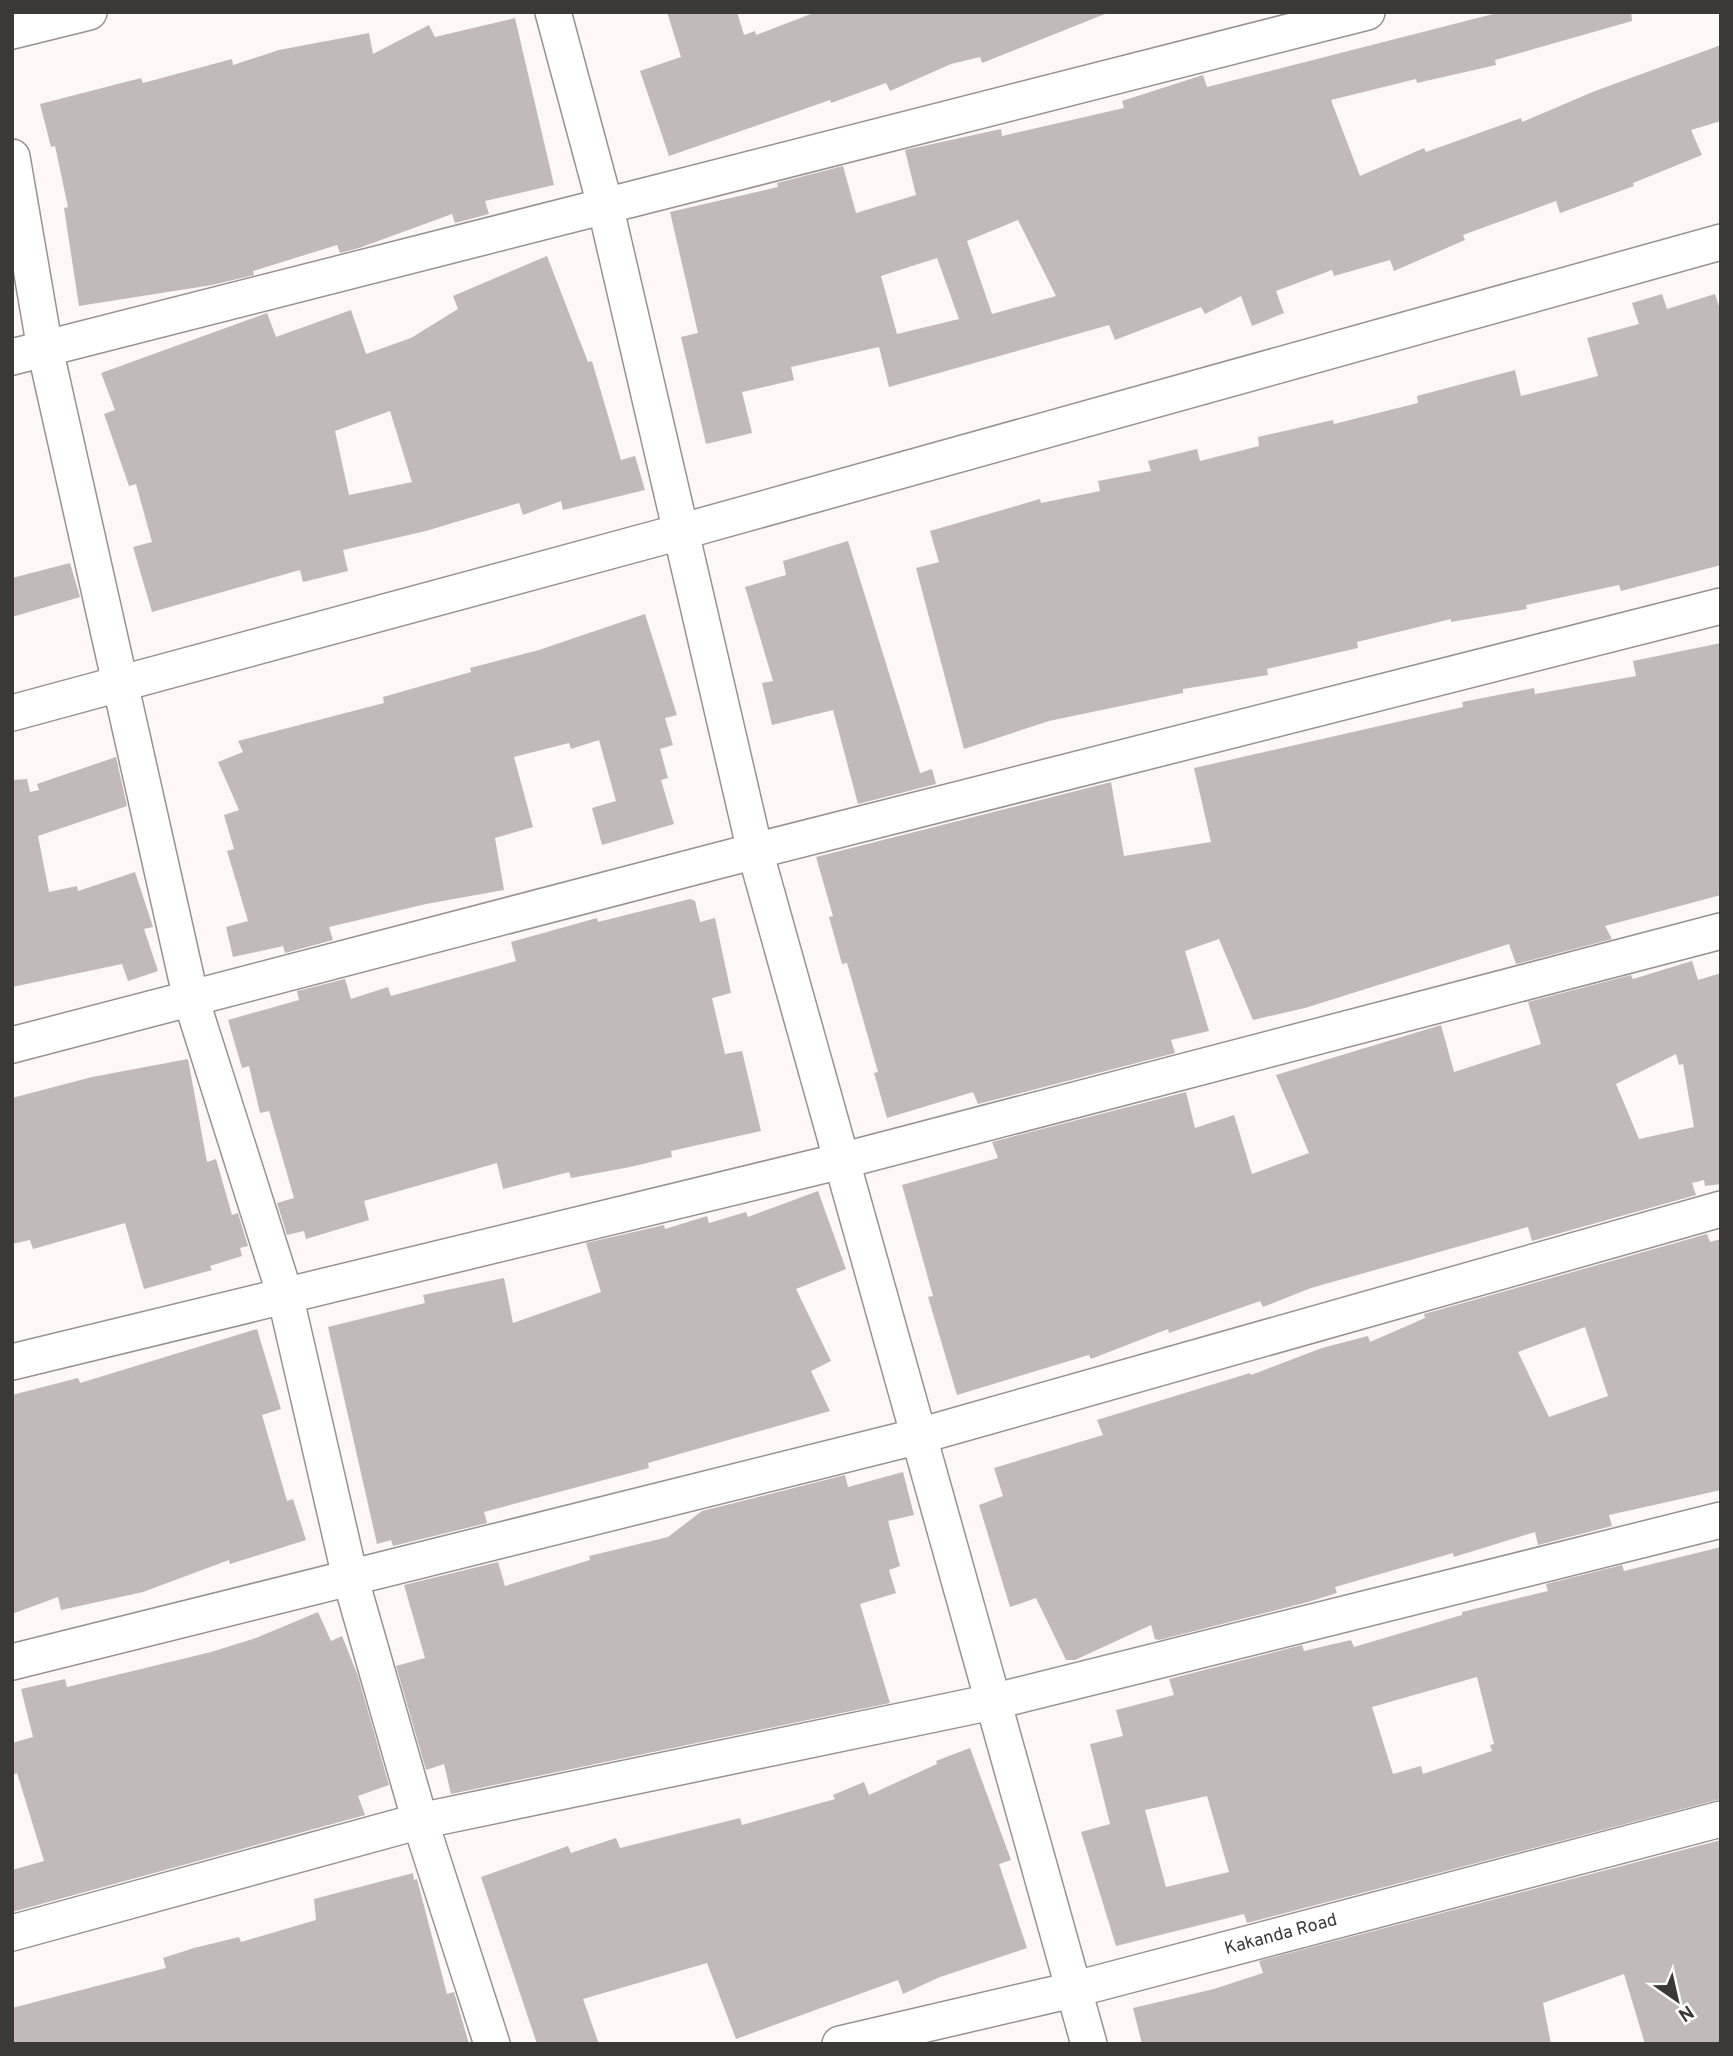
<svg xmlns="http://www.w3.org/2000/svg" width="1733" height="2056" viewBox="0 0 1733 2056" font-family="Overpass,sans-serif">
  <rect width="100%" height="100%" fill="#fef7f8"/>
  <g fill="#c1b9ba" fill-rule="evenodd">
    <path d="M 667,12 L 737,12 L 744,35 L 755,31 L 756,35 L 816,12 L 1105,14 L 982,63 L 980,57 L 951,64 L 890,91 L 886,83 L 831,103 L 830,100 L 669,156 L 640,71 L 681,57 Z"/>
    <path d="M 1501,12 L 1631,12 L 1632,21 L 1495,60 L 1496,65 L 1417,83 L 1416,79 L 1331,100 L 1360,176 L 1424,148 L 1426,152 L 1521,118 L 1522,122 L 1595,91 L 1721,45 L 1721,121 L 1691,130 L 1702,155 L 1633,183 L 1634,186 L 1560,213 L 1556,201 L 1463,235 L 1465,240 L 1394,271 L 1390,260 L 1334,276 L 1332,270 L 1276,291 L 1284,313 L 1252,326 L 1241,296 L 1205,314 L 1201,307 L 1115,340 L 1109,325 L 889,387 L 879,347 L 791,367 L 794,380 L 742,392 L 752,433 L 706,444 L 681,337 L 698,333 L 670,212 L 778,187 L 777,183 L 843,166 L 856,213 L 916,195 L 905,150 L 1001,129 L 1002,136 L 1124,108 L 1122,101 L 1203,75 L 1207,87 ZM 1018,220 L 1056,296 L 992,314 L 967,241 ZM 937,258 L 959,319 L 897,334 L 881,276 Z"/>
    <path d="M 515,18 L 554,185 L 485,201 L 489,214 L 455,223 L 452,214 L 359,248 L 340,253 L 337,245 L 253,271 L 254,275 L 212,285 L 79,306 L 64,208 L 68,207 L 55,146 L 51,147 L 40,104 L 141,78 L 143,83 L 232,59 L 233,65 L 279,50 L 369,33 L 373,54 L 429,25 L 435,37 Z"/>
    <path d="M 547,256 L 588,362 L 592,361 L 621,460 L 635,456 L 645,490 L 563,510 L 561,501 L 523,515 L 519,503 L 426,531 L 343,550 L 348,571 L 303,582 L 300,570 L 152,612 L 133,547 L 152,542 L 136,484 L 129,486 L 104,414 L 115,410 L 101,373 L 267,313 L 276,337 L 351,310 L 366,354 L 411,338 L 458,309 L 453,296 ZM 390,411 L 412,482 L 349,495 L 335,431 Z"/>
    <path d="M 1662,294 L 1667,309 L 1715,294 L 1721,312 L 1721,565 L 1621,591 L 1619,585 L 1526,605 L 1527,609 L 1451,622 L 1451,619 L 1357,642 L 1358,648 L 1267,669 L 1268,675 L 1183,689 L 1183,693 L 1049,721 L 964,749 L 916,568 L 939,562 L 930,531 L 1040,499 L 1041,503 L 1100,491 L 1098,481 L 1151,471 L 1148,461 L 1197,449 L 1200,461 L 1259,446 L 1258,437 L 1333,420 L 1334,424 L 1418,403 L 1417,396 L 1515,370 L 1521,396 L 1598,376 L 1587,338 L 1639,324 L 1632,303 Z"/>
    <path d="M 848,541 L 920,773 L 932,769 L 936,784 L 858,804 L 833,710 L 772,725 L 762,683 L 773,681 L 745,587 L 786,575 L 783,561 Z"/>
    <path d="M 70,563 L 80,597 L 12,617 L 12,578 Z"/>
    <path d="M 645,614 L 677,715 L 665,718 L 673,745 L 660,749 L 668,778 L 661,780 L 674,824 L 602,845 L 592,808 L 616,801 L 599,740 L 571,749 L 569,743 L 514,757 L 533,827 L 495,838 L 504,890 L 426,904 L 329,927 L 333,940 L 285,953 L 283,946 L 233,957 L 226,927 L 248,921 L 227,851 L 234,849 L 224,815 L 239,810 L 218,762 L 243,752 L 238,741 L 384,703 L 383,697 L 471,672 L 470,668 L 539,650 Z"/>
    <path d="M 1721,643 L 1721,895 L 1605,926 L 1612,939 L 1516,964 L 1509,944 L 1305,1008 L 1253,1020 L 1219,939 L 1185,951 L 1209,1031 L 1171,1040 L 1175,1053 L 978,1104 L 973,1092 L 887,1118 L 874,1073 L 878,1072 L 847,963 L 842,964 L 829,917 L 833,916 L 816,857 L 1111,782 L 1124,856 L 1211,842 L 1194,768 L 1463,707 L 1462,702 L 1534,688 L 1535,694 L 1636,676 L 1633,661 Z"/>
    <path d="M 116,757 L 127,806 L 38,836 L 49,892 L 77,886 L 78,891 L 135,872 L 153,927 L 144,929 L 158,971 L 128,981 L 122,964 L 12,987 L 12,780 L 27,779 L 30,792 L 39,790 L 37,784 Z"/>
    <path d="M 690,899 L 695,901 L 700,922 L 715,918 L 731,993 L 712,998 L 725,1054 L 742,1051 L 761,1131 L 671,1151 L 672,1157 L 630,1167 L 571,1178 L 569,1172 L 503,1189 L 497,1163 L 364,1201 L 369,1220 L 306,1239 L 304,1231 L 287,1235 L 277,1203 L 294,1198 L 269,1111 L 260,1113 L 249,1066 L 242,1068 L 228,1020 L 299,1000 L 297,991 L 345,979 L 351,999 L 388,987 L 391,996 L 516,961 L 511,942 L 597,918 L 598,922 Z"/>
    <path d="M 1692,961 L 1698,980 L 1721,973 L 1721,1184 L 1705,1186 L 1704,1180 L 1692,1183 L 1696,1195 L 1532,1241 L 1528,1227 L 1311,1288 L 1263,1307 L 1260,1301 L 1169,1333 L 1168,1329 L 1091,1359 L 1089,1355 L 957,1395 L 928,1297 L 933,1296 L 902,1185 L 998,1158 L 992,1142 L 1186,1092 L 1195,1128 L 1234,1115 L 1252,1174 L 1309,1153 L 1276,1075 L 1441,1025 L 1454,1072 L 1541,1044 L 1528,1002 L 1631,975 L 1633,979 ZM 1676,1054 L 1679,1065 L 1683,1064 L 1694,1127 L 1639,1139 L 1616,1084 Z"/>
    <path d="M 188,1059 L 207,1162 L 216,1159 L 232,1215 L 238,1213 L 248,1246 L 240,1248 L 242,1256 L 210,1266 L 212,1270 L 144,1289 L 125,1223 L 33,1249 L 30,1240 L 12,1244 L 12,1098 L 92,1077 Z"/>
    <path d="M 818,1191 L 846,1269 L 796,1289 L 831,1361 L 811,1371 L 830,1411 L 648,1463 L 649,1468 L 484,1512 L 487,1523 L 393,1546 L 391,1540 L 377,1544 L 328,1327 L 425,1303 L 423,1295 L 504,1278 L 513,1323 L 601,1292 L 586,1243 L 664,1225 L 665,1229 L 707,1216 L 709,1223 L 746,1212 L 748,1217 Z"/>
    <path d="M 1707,1234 L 1710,1242 L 1721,1239 L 1721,1490 L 1609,1515 L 1612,1526 L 1538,1545 L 1535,1532 L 1454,1557 L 1453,1553 L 1335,1587 L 1337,1593 L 1308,1602 L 1159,1640 L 1155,1639 L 1151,1625 L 1075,1660 L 1066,1660 L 1036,1598 L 1010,1607 L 979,1505 L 1003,1496 L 994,1468 L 1103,1435 L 1097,1420 L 1250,1373 L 1251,1375 L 1322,1348 L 1368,1336 L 1370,1342 L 1425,1318 L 1424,1314 ZM 1585,1327 L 1608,1396 L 1549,1417 L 1518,1352 Z"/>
    <path d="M 257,1329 L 281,1409 L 262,1415 L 287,1501 L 293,1499 L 306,1540 L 230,1564 L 229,1560 L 143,1592 L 61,1610 L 58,1597 L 12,1614 L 12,1395 L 78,1378 L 80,1383 Z"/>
    <path d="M 903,1472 L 914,1515 L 888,1521 L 900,1566 L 889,1570 L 896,1593 L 860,1604 L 890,1703 L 451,1794 L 444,1764 L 426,1770 L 396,1666 L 425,1658 L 404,1585 L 498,1562 L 505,1586 L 590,1560 L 589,1556 L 668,1537 L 702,1511 L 845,1475 L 848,1487 Z"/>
    <path d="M 1721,1547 L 1721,1799 L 1247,1923 L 1244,1914 L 1116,1946 L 1081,1832 L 1110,1824 L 1090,1744 L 1123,1736 L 1116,1710 L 1174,1695 L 1169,1679 L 1302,1645 L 1304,1651 L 1351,1640 L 1354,1647 L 1462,1615 L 1462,1612 L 1548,1591 L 1546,1584 L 1622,1565 L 1624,1571 ZM 1477,1677 L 1494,1744 L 1490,1745 L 1492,1751 L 1423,1774 L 1421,1766 L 1393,1774 L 1372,1707 ZM 1207,1796 L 1229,1872 L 1166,1887 L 1145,1810 Z"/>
    <path d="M 318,1612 L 331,1641 L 342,1636 L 358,1676 L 389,1785 L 358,1796 L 365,1815 L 12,1912 L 12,1870 L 44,1861 L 17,1773 L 12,1775 L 12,1743 L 33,1737 L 21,1689 L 65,1679 L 67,1687 L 211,1652 L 256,1638 Z"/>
    <path d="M 970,1748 L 1011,1860 L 999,1864 L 1027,1948 L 940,1977 L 903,1994 L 898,1980 L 736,2039 L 707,1963 L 583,1999 L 599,2044 L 537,2044 L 481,1877 L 568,1846 L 571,1853 L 616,1838 L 620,1848 L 740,1818 L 742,1825 L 835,1799 L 833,1795 L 864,1782 L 869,1795 L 937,1764 L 936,1761 Z"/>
    <path d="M 1721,1840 L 1721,2044 L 1645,2044 L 1624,1974 L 1543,2003 L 1551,2044 L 1142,2044 L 1133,2008 L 1214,1989 L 1263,1973 L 1259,1961 Z"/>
    <path d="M 413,1873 L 414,1880 L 417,1879 L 447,1994 L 454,1992 L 469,2044 L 12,2044 L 12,2008 L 166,1968 L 163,1958 L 194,1948 L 239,1937 L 241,1942 L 316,1920 L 314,1899 Z"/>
  </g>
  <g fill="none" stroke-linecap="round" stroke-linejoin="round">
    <g stroke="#999192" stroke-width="38">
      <g id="minor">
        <path d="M 553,12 L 605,205 L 755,851 L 1089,2044"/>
        <path d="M 12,31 L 89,12"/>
        <path d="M 12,157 L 45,349 L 191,999 L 285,1295 L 350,1577 L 420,1821 L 492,2044"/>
        <path d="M 12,357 L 1367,12"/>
        <path d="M 12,713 L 680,532 L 1721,242"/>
        <path d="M 12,1045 L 755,851 L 1721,606"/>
        <path d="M 12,1362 L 841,1161 L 1721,931"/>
        <path d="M 12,1662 L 919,1436 L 1721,1209"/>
        <path d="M 12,1933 L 420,1821 L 992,1702 L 1721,1520"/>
        <path d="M 840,2044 L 1072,1990 L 1721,1819"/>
      </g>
    </g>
    <use href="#minor" stroke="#fff" stroke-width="35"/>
  </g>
  <g text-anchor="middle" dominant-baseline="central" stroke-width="6" stroke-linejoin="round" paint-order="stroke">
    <g font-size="18" fill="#3b3838" stroke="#fff">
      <text transform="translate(1281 1935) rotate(-15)">Kakanda Road</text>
    </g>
  </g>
  <rect width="1733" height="2056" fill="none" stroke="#3b3838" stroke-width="28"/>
  <g transform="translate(1677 2000) rotate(146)" stroke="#ffffff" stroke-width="5" paint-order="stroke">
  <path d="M0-5L12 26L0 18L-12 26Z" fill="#3b3838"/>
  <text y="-10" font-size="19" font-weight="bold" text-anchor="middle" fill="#3b3838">N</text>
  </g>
</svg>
